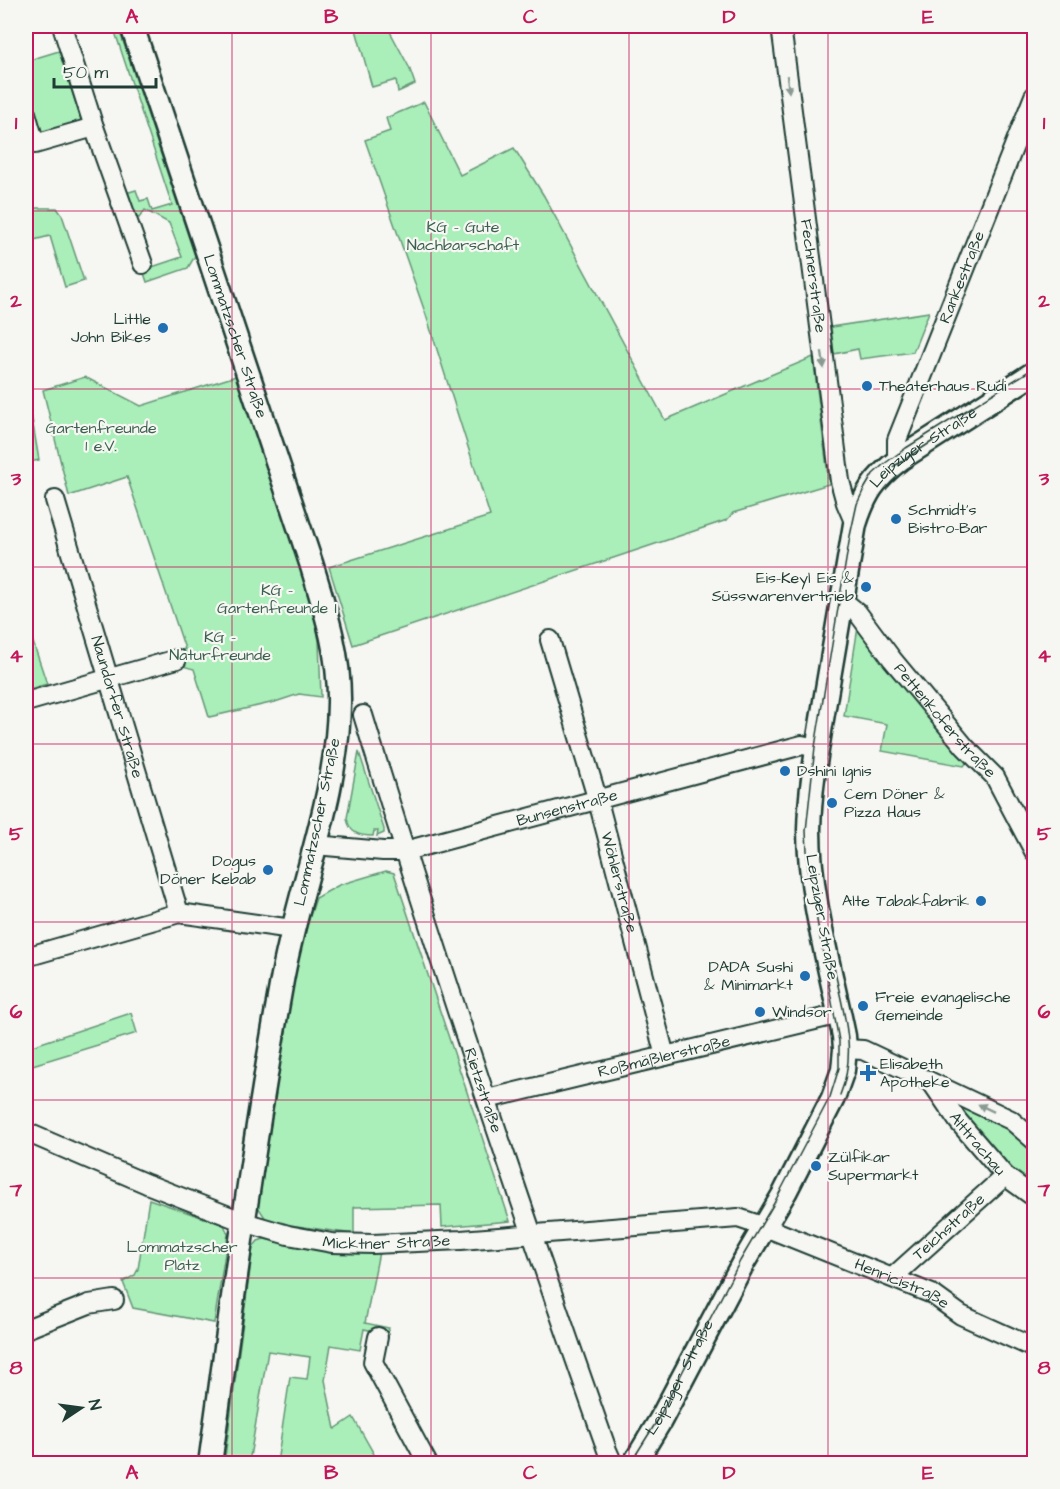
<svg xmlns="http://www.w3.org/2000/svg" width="1060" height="1489" viewBox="0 0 1060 1489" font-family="'Architects Daughter',sans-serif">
  <rect width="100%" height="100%" fill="#f6f6f2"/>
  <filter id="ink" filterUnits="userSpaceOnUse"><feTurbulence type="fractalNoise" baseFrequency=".0167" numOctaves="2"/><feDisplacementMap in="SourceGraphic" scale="12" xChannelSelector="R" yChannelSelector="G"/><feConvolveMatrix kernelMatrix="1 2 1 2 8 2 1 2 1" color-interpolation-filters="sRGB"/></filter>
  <g filter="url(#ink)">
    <g fill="#aaeeb9" stroke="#649676" stroke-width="1.5">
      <path d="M 113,26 L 118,26 L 195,256 L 188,268 L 147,282 L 143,270 L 182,257 L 169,223 L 145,210 L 139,218 L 130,210 L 126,193 L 136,190 L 140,201 L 148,199 L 152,211 L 172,205 Z"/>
      <path d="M 355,26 L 387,26 L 409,67 L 415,84 L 398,92 L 396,80 L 372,87 Z"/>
      <path d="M 59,51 L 82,123 L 43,136 L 36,132 L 26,101 L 26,61 Z"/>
      <path d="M 424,102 L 460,175 L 514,148 L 544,196 L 665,420 L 813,357 L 829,484 L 733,513 L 727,520 L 353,645 L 329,567 L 490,516 L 426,315 L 365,140 L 390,131 L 386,118 Z"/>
      <path d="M 31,208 L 57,208 L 62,215 L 84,281 L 65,287 L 50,236 L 26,242 L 26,210 Z"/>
      <path d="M 929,312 L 913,352 L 860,359 L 858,349 L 834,354 L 831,327 Z"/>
      <path d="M 236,376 L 310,591 L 319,641 L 321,697 L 299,694 L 275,702 L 209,717 L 194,669 L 179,665 L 175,652 L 185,649 L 127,477 L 69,496 L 43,390 L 85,377 L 141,406 Z"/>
      <path d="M 26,405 L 30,407 L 39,460 L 26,463 Z"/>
      <path d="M 26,621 L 47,684 L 26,690 Z"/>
      <path d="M 858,627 L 864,629 L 895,678 L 967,762 L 964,766 L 882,751 L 887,724 L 844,716 Z"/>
      <path d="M 359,752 L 384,829 L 384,833 L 377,836 L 378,831 L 374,831 L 373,836 C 359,836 349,833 347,818 Z"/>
      <path d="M 386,871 L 394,873 L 510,1221 L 442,1227 L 441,1205 L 354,1207 L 354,1234 L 268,1222 L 258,1207 L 296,959 L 316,898 L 339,885 Z"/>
      <path d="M 131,1013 L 137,1033 L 26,1067 L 26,1048 Z"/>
      <path d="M 952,1101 L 1007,1124 L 1034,1151 L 1034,1189 L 1011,1171 Z"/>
      <path d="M 149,1199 L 224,1225 L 228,1234 L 214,1323 L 133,1308 L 123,1282 L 135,1275 L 138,1269 Z"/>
      <path d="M 264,1239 L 334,1253 L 379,1252 L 365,1323 L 389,1328 L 387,1334 L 364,1329 L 360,1350 L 331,1345 L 325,1380 L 335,1429 L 353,1417 L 379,1463 L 277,1463 L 290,1377 L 307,1379 L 310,1357 L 268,1351 L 249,1463 L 224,1464 L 253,1247 L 258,1241 Z"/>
    </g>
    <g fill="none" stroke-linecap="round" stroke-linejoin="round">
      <g stroke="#1f3d34" stroke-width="22">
        <g id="minor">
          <path d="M 62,26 L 94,127 L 143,264"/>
          <path id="s1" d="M 781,26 L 840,481 L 846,503 L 855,524"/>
          <path d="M 26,113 L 35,144 L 94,127"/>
          <path id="s2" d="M 900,459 L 897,454 L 897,440 L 1034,96"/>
          <path id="s3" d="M 55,500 L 179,913"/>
          <path id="s4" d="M 842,600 L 857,612 L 892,659 L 965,747 L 995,777 L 1034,851"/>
          <path id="s5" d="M 550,640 L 598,801 L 665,1056"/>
          <path d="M 26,702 L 177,659"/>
          <path id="s6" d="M 363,715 C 438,962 521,1206 607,1450 L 613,1464"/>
          <path id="s7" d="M 315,845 L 383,851 L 405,851 L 802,745 L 818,748"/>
          <path d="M 26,957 L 179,913 L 292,929"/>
          <path d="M 845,1049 L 863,1050 L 1011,1120 L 1034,1140"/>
          <path id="s8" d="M 932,1083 L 958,1121 L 1005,1176 L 1034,1197"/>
          <path id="s9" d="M 487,1099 L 840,1014"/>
          <path id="s10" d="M 26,1132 L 147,1184 L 244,1222 L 288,1235 L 332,1243 L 373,1244 L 461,1240 L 738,1218 L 765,1227 L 932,1294 L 961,1315 L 1034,1348"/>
          <path id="s11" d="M 893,1277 L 1005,1176"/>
          <path d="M 26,1329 L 89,1304 L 114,1300"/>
          <path d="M 378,1337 L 373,1362 L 428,1464"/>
        </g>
      </g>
      <g stroke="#1f3d34" stroke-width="27">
        <g id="major">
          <path id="s12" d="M 132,26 L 311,563 C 325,609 340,654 339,703 C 338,799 297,891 281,986 C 253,1144 232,1304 210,1464"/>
          <path id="s13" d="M 634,1464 L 660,1421 L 743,1263 L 785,1192 L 833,1098 L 843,1070 L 845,1049 L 844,1036 C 831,971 809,895 809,830 C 810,784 819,739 826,695 C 836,638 845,581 855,524 C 865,493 874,479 900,459 L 1034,373"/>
        </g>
      </g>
      <use href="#minor" stroke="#f6f6f2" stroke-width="18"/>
      <use href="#major" stroke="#f6f6f2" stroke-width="22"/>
      <g stroke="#1f3d34" stroke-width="1.5">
        <path d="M 893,467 L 933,441"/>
        <path d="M 834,967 C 843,1012 858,1051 840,1095"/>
        <path id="s14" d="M 630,1464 L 657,1421 L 740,1261 L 773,1205 L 830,1097 L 839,1068 L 839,1041 L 808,871 L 806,831 L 815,747 L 850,536 L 857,504 L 863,491 L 873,474 L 884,464 L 906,448 L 1034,368"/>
      </g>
    </g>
    <defs><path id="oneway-solid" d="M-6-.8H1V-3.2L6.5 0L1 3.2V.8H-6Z" transform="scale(1.5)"/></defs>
    <g fill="#8a9a93">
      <use href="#oneway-solid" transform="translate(788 84) rotate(83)"/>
      <use href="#oneway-solid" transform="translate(823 360) rotate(83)"/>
      <use href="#oneway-solid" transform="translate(986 1108) rotate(-154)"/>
    </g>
  </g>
  <path fill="none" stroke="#c2185b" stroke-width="1.5" stroke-opacity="0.55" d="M 232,26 L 232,1464M 431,26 L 431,1464M 629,26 L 629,1464M 828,26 L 828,1464M 26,211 L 1034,211M 26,389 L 1034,389M 26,567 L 1034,567M 26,744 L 1034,744M 26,922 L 1034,922M 26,1100 L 1034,1100M 26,1278 L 1034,1278"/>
  <g fill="#1f6fb2" stroke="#f6f6f2" stroke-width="2">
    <circle cx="163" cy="328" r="6"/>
    <circle cx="867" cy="386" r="6"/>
    <circle cx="896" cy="519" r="6"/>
    <circle cx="866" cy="587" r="6"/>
    <circle cx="785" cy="771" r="6"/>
    <circle cx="832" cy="803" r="6"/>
    <circle cx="268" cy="870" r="6"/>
    <circle cx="981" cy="901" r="6"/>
    <circle cx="805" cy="976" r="6"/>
    <circle cx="863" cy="1006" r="6"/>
    <circle cx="760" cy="1012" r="6"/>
    <path d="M865 1064h6v6h6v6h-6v6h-6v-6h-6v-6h6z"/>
    <circle cx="816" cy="1166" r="6"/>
  </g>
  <g text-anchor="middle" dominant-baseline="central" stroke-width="4.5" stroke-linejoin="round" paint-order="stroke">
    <g font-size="16" fill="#3b604f" stroke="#f6f6f2">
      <text x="463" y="227">KG - Gute<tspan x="463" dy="18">Nachbarschaft</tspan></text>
      <text x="101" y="428">Gartenfreunde<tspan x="101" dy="18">1 e.V.</tspan></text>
      <text x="277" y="590">KG -<tspan x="277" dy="18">Gartenfreunde I</tspan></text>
      <text x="220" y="637">KG -<tspan x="220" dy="18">Naturfreunde</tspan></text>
      <text x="182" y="1247">Lommatzscher<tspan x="182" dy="18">Platz</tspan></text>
    </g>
    <g font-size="16" fill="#1f3d34" stroke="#f6f6f2">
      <text stroke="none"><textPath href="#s1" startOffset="252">Fechnerstraße</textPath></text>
      <text stroke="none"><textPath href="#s2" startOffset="195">Rankestraße</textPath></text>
      <text stroke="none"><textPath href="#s12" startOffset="327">Lommatzscher Straße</textPath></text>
      <text stroke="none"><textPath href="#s13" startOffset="1106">Leipziger Straße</textPath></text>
      <text stroke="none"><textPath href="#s3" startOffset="216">Naundorfer Straße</textPath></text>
      <text stroke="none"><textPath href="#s4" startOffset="159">Pettenkoferstraße</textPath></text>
      <text stroke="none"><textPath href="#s7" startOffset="258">Bunsenstraße</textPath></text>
      <text transform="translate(317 822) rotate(-78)">Lommatzscher Straße</text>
      <text stroke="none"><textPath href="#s5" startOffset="252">Wöhlerstraße</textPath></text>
      <text transform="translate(822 917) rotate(80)">Leipziger Straße</text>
      <text stroke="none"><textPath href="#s9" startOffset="182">Roßmäßlerstraße</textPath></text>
      <text stroke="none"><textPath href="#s6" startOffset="394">Rietzstraße</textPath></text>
      <text stroke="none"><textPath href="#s8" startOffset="76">Alttrachau</textPath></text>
      <text stroke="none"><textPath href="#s11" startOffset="75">Teichstraße</textPath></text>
      <text stroke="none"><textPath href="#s10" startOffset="381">Micktner Straße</textPath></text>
      <text stroke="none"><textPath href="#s10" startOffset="910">Henricistraße</textPath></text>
      <text stroke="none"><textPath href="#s14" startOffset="100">Leipziger Straße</textPath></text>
    </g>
    <g font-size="16" fill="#1f3d34" stroke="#f6f6f2" text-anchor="start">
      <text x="151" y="319" text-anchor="end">Little<tspan x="151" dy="18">John Bikes</tspan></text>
      <text x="879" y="386">Theaterhaus Rudi</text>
      <text x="908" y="510">Schmidt's<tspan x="908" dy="18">Bistro-Bar</tspan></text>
      <text x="854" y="578" text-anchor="end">Eis-Keyl Eis &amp;<tspan x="854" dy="18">Süsswarenvertrieb</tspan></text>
      <text x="797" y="771">Dshini Ignis</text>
      <text x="844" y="794">Cem Döner &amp;<tspan x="844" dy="18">Pizza Haus</tspan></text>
      <text x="256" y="861" text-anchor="end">Dogus<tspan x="256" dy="18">Döner Kebab</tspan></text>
      <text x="969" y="901" text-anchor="end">Alte Tabakfabrik</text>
      <text x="793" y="967" text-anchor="end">DADA Sushi<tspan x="793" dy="18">&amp; Minimarkt</tspan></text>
      <text x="875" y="997">Freie evangelische<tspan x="875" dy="18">Gemeinde</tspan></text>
      <text x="772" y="1012">Windsor</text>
      <text x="880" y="1064">Elisabeth<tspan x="880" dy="18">Apotheke</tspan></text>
      <text x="828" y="1157">Zülfikar<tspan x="828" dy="18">Supermarkt</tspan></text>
    </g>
  </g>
  <rect width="1060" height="1489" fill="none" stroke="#f6f6f2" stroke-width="66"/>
  <g transform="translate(81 1408) rotate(77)" stroke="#f6f6f2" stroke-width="4.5" paint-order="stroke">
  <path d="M0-4.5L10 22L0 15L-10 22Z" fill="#1f3d34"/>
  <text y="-9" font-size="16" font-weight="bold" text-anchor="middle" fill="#1f3d34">N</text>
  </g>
  <path d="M54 78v9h102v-9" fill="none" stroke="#1f3d34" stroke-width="3"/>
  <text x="63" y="78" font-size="18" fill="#1f3d34" stroke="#f6f6f2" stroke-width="4.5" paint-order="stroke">50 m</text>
  <rect x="33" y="33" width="994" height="1423" fill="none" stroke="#c2185b" stroke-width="2"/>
  <g font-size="20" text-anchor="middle" font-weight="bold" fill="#c2185b">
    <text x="132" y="23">A</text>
    <text x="331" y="23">B</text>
    <text x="530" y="23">C</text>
    <text x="729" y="23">D</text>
    <text x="928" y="23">E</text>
    <text x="16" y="129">1</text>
    <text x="1044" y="129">1</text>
    <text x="16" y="307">2</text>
    <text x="1044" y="307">2</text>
    <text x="16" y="485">3</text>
    <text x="1044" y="485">3</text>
    <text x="16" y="662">4</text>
    <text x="1044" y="662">4</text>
    <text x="16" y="840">5</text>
    <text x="1044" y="840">5</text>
    <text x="16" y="1018">6</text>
    <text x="1044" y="1018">6</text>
    <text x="16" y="1196">7</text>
    <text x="1044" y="1196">7</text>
    <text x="16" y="1374">8</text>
    <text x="1044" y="1374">8</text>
    <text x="132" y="1479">A</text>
    <text x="331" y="1479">B</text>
    <text x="530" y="1479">C</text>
    <text x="729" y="1479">D</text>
    <text x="928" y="1479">E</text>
  </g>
</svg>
